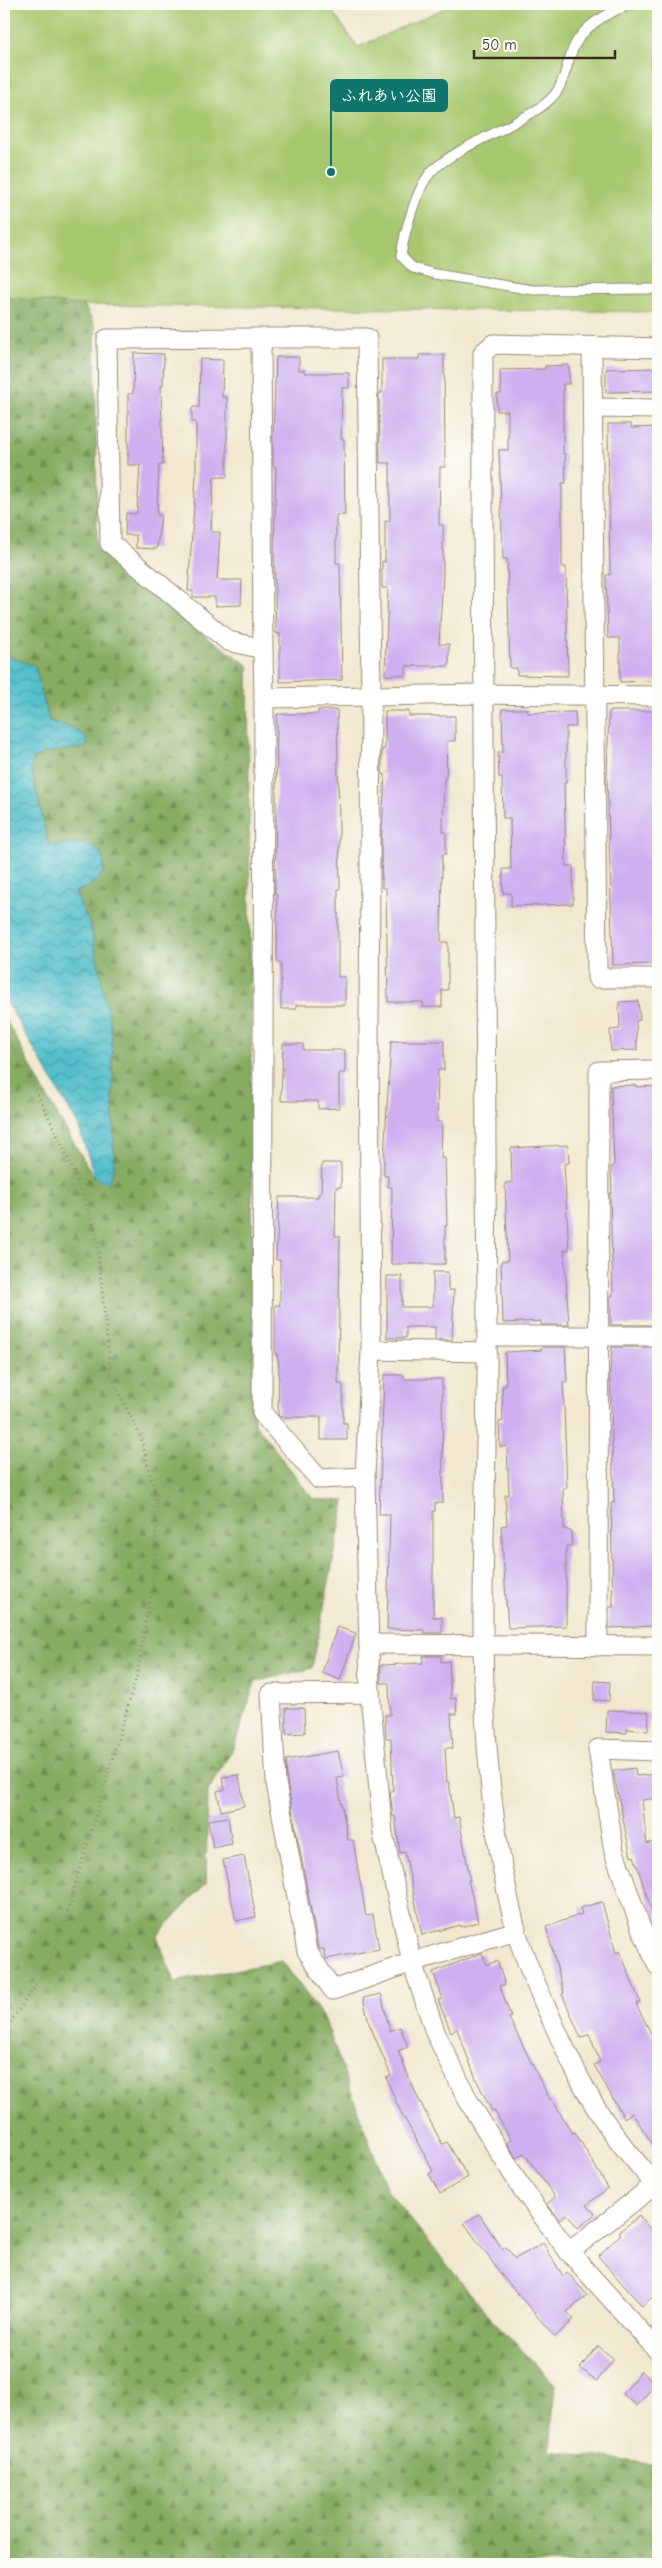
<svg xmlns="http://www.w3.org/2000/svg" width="662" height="2568" viewBox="0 0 662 2568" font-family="'Comic Neue','Klee One',sans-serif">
  <defs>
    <pattern id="forest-firs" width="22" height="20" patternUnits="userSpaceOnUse" patternTransform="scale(1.25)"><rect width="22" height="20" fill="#86ac62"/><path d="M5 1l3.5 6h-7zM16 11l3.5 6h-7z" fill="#6f8c50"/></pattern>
    <pattern id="water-waves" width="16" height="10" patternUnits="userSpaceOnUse" patternTransform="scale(1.25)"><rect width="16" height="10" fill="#54c0cc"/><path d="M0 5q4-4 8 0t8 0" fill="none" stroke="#479ca5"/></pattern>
  </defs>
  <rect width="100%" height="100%" fill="#fdfcf7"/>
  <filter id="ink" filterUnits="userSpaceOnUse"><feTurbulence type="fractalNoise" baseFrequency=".02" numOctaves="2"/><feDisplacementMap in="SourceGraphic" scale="10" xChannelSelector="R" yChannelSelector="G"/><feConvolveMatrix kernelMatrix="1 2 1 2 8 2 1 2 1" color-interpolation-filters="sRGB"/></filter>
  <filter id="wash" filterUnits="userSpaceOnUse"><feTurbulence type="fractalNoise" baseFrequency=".0096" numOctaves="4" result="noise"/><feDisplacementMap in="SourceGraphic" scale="20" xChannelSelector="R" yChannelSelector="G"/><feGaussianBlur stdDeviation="1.12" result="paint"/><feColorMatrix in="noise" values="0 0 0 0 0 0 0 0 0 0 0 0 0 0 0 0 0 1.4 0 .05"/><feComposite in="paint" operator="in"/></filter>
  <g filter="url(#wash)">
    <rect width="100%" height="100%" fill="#f1e8cf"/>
    <path fill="url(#forest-firs)" stroke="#606b40" d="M 4,297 L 84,305 L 95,326 L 97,548 L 177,616 L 248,665 L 254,1422 L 313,1499 L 345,1501 L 312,1668 L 255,1682 L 234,1747 L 208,1791 L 206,1883 L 157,1936 L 174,1982 L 282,1961 L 324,2018 L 387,2190 L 487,2314 L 555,2384 L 550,2451 L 658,2465 L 658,2564 L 4,2564 L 4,1016 L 48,1099 L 94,1177 L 114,1150 L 91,927 L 75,892 L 91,887 L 84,844 L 49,846 L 32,774 L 33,760 L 43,753 L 86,747 L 76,729 L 49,721 L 35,666 L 4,655 Z"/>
    <path fill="#a8c870" stroke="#727947" d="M 4,4 L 327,4 L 358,47 L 454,4 L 658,4 L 658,312 L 84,305 L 4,297 Z"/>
    <path fill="url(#water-waves)" stroke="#487575" d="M 4,655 L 35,666 L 49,721 L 76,729 L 87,739 L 87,747 L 43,753 L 33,760 L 32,774 L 49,846 L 84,844 L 100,851 C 112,876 95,884 75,892 L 91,927 L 112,1032 L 114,1150 L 114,1169 L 108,1184 L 95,1177 L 78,1125 L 4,997 Z"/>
    <g id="blocks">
      <g fill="#ceb0f0">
        <path d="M 134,353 L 164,354 L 163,386 L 161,386 L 163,465 L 159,465 L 157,515 L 161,515 L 157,549 L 136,548 L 136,535 L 125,535 L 126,513 L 137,514 L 140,465 L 128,465 L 128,394 L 133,394 Z"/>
        <path d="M 419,355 L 444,355 L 445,467 L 440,467 L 439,525 L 443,525 L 443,575 L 439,644 L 449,644 L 449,666 L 406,666 L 406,675 L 385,675 L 388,588 L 382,588 L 382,561 L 385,562 L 385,521 L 390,521 L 390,463 L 380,463 L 379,393 L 382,393 L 382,359 L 419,359 Z"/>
        <path d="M 276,357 L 299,357 L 299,370 L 305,370 L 305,373 L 349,373 L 349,388 L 342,388 L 341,439 L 344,439 L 345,515 L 336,515 L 336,563 L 340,563 L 342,680 L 280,682 L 280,634 L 276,633 L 274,555 L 276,467 L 273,467 L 273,436 Z"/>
        <path d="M 200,359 L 223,360 L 222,397 L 227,397 L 227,477 L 214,477 L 211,532 L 220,532 L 217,580 L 242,580 L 241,605 L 215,606 L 215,597 L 193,597 L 193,591 L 188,591 L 196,477 L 196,422 L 192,422 L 192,407 L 199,407 Z"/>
        <path d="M 569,365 L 569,384 L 563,384 L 563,454 L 565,454 L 566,483 L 562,483 L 562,567 L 566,567 L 568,676 L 517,675 L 517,668 L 510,668 L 507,559 L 503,559 L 499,450 L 508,450 L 508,411 L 497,411 L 497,394 L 501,394 L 500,370 L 545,369 L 545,366 Z"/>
        <path d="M 658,368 L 658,391 L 606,392 L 606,369 Z"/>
        <path d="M 608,424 L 631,424 L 631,428 L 658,427 L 658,681 L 620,682 L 620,638 L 608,638 L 606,575 L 610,575 Z"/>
        <path d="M 502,709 L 528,709 L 528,713 L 575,712 L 576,727 L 566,727 L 566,783 L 564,783 L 566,866 L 573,866 L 573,904 L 511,906 L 511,893 L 503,893 L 503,869 L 511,869 L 510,818 L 503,818 L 502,777 L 499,777 L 498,752 L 503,752 Z"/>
        <path d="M 318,710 L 337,710 L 340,889 L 338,889 L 338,977 L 345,977 L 345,1005 L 296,1005 L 296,1009 L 281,1009 L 281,962 L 277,962 L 277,894 L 275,894 L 277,714 L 318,714 Z"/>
        <path d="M 385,711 L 409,711 L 409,716 L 455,716 L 455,741 L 447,741 L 446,779 L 444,779 L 443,832 L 446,832 L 446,854 L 442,854 L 441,942 L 448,942 L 448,990 L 442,990 L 442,1007 L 423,1007 L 423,1002 L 388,1002 L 386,888 L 382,888 L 381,847 L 385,774 L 382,774 L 382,749 L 385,749 Z"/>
        <path d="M 609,711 L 658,711 L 658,964 L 613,965 L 607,775 Z"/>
        <path d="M 638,1001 L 640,1020 L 636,1021 L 637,1050 L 611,1051 L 610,1030 L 620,1029 L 619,1002 Z"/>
        <path d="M 391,1041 L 444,1041 L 444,1070 L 438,1070 L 437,1122 L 442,1122 L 441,1158 L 445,1158 L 447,1226 L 445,1226 L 445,1264 L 391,1264 L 392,1187 L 388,1187 L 388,1176 L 384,1176 L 384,1157 Z"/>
        <path d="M 283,1044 L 303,1044 L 303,1050 L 345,1050 L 345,1073 L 339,1073 L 339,1108 L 318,1109 L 318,1101 L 281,1101 Z"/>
        <path d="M 636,1085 L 636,1087 L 658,1086 L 658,1325 L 611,1325 L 610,1296 L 613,1296 L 610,1193 L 612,1193 L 611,1167 L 614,1166 L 611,1086 Z"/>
        <path d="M 568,1145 L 569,1163 L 564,1164 L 569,1250 L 564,1250 L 569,1325 L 541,1325 L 541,1321 L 503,1323 L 501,1261 L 508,1261 L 505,1183 L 512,1182 L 511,1148 Z"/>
        <path d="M 322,1163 L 341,1163 L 341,1187 L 336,1187 L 335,1236 L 340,1236 L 338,1384 L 343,1384 L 343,1423 L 347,1423 L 347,1440 L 321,1440 L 321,1417 L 280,1417 L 278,1415 L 279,1365 L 277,1354 L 275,1354 L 275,1305 L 280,1305 L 280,1260 L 276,1260 L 279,1197 L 318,1197 L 318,1194 L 321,1194 Z"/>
        <path d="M 433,1272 L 448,1272 L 448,1290 L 454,1290 L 452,1340 L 435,1340 L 435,1327 L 406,1327 L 406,1338 L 387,1338 L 387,1276 L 402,1276 L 402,1307 L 433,1307 Z"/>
        <path d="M 542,1347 L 565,1347 L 567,1382 L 563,1382 L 567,1488 L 563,1488 L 564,1529 L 571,1531 L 572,1546 L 566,1546 L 566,1626 L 508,1628 L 501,1526 L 507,1525 L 505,1495 L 509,1495 L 507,1446 L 500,1447 L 499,1422 L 503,1421 L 502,1386 L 506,1386 L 505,1352 L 542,1350 Z"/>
        <path d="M 612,1347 L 658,1347 L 658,1626 L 609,1628 L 609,1607 L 613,1607 L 611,1503 L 614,1503 L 610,1373 Z"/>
        <path d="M 384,1375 L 404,1375 L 404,1379 L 442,1379 L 443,1503 L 435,1503 L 435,1511 L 433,1511 L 433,1617 L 442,1617 L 442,1633 L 424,1633 L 424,1630 L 387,1629 L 390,1514 L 379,1514 Z"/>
        <path d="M 337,1627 L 356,1633 L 340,1680 L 322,1673 Z"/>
        <path d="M 423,1656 L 441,1656 L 441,1662 L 449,1661 L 451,1699 L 456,1698 L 457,1714 L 451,1714 L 453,1748 L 445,1748 L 447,1782 L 449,1782 L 454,1818 L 459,1817 L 470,1880 L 468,1880 L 478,1922 L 460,1927 L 460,1925 L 422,1935 L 405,1852 L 400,1853 L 395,1816 L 393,1817 L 390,1791 L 393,1791 L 391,1738 L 386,1738 L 385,1715 L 390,1715 L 389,1683 L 381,1683 L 381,1665 L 423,1663 Z"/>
        <path d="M 595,1681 L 610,1682 L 609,1701 L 594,1700 Z"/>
        <path d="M 286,1708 L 304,1708 L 305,1733 L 286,1734 Z"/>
        <path d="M 607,1710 L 649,1712 L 648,1731 L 627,1729 L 627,1733 L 606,1732 Z"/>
        <path d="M 338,1751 L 344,1777 L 337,1778 L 348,1840 L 353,1840 L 366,1916 L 373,1915 L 379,1949 L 326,1959 L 324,1949 L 319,1949 L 318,1947 L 287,1782 L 286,1760 Z"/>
        <path d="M 635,1768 L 636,1776 L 658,1774 L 658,1798 L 642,1800 L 647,1844 L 652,1842 L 658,1867 L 658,1923 L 656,1924 L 634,1856 L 631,1857 L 613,1771 Z"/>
        <path d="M 239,1775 L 244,1806 L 221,1811 L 217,1791 L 225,1789 L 222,1777 Z"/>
        <path d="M 228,1817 L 232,1844 L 213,1848 L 208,1820 Z"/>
        <path d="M 244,1856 L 256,1917 L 236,1921 L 223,1860 Z"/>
        <path d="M 602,1902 L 616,1953 L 620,1951 L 640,2002 L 636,2004 L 658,2047 L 658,2152 L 632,2113 L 624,2118 L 594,2065 L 600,2062 L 589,2034 L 581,2038 L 562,1994 L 564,1993 L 546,1927 L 582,1914 L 580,1908 Z"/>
        <path d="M 482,1953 L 487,1965 L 497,1961 L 505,1984 L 500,1986 L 511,2017 L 509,2018 L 550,2100 L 552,2099 L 572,2133 L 575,2132 L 608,2188 L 587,2205 L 595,2214 L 578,2228 L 567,2214 L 560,2220 L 547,2204 L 555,2197 L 524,2153 L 516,2158 L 507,2142 L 511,2140 L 494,2110 L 492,2111 L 476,2079 L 457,2029 L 451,2032 L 438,2000 L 443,1999 L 433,1972 Z"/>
        <path d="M 381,1994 L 390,2031 L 400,2027 L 408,2047 L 398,2051 L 416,2094 L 442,2144 L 447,2142 L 468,2177 L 440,2194 L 429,2174 L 433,2171 L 399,2108 L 386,2078 L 391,2076 L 369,2023 L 363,1998 Z"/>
        <path d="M 479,2214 L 503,2250 L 506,2247 L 515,2259 L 543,2243 L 563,2276 L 567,2272 L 587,2295 L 567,2312 L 574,2319 L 555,2337 L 503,2277 L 464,2223 Z"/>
        <path d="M 639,2216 L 658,2238 L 658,2292 L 642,2306 L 598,2256 L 621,2234 L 619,2232 Z"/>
        <path d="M 598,2346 L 614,2359 L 597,2381 L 580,2368 Z"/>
        <path d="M 641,2371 L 656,2383 L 637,2406 L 623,2394 Z"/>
      </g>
    </g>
  </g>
  <g filter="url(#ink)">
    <use href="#blocks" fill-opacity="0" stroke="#968976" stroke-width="1"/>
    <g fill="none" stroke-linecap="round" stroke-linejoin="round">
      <g stroke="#968976" stroke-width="11">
        <path id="service" d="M 634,4 C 609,11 579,27 571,54 C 566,67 564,82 556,93 C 543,109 524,117 506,127 C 483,139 455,151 434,169 C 417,184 404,234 401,256 L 413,268 L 435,274 L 533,290 L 658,289"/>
      </g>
      <g stroke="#968976" stroke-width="21">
        <g id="minor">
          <path d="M 261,338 L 367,338 L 371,695 L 369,1026 L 371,1350 L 365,1477"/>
          <path d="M 592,348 L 597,978 L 658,978"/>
          <path d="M 658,348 L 493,344 L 483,353 C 482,680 486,1007 487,1334 C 489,1532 465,1731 515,1926 C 521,1952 534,1979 545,2005 C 562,2042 578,2080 600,2114 C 617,2141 638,2164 658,2188"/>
          <path d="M 594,408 L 658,409"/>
          <path d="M 263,649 L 261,338 L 107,339 L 110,543 L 228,641 L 263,649 L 264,698 L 262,1413 L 319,1479 L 365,1477 L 370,1693"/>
          <path d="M 264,698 L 482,694 L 658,696"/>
          <path d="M 487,1336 L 658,1336"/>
          <path d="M 371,1350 L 487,1352"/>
          <path d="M 369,1644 L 658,1646"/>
          <path d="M 598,1646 L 599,1071 L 658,1070"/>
          <path d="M 658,1751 L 598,1749 L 614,1852 L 641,1928 L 658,1966"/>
          <path d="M 516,1931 L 412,1962 L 333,1990 L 307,1951 L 276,1783 L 271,1694 L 370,1693 L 383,1834 L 412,1962 L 435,2032 L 468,2100 L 519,2184 L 569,2252 L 658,2351"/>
          <path d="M 569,2252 L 658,2182"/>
        </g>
      </g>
      <path stroke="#968976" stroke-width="3" stroke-dasharray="1 4" stroke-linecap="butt" d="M 4,1033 L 25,1069 L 67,1155 L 96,1232 L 111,1376 L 141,1438 L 157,1502 L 155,1567 L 137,1675 L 65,1920 L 45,1971 L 4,2032"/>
      <use href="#service" stroke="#fff" stroke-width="9"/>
      <use href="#minor" stroke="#fff" stroke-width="19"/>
    </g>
  </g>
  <path fill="none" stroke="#0f766e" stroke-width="2" d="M331 172L331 95"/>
  <circle fill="#0f766e" stroke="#fdfcf7" stroke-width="2" cx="331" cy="172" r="5"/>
  <rect fill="#0f766e" stroke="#0f766e" stroke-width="2" x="331" y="80" width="116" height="31" rx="5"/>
  <g font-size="16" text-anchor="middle" font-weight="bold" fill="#fff">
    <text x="389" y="101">ふれあい公園</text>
  </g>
  <rect width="662" height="2568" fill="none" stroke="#fdfcf7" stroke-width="20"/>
  <path d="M474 50v8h141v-8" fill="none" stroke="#3b2a1e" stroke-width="2.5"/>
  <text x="482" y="50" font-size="15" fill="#3b2a1e" stroke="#fdfcf7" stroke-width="4" paint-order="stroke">50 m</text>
</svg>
